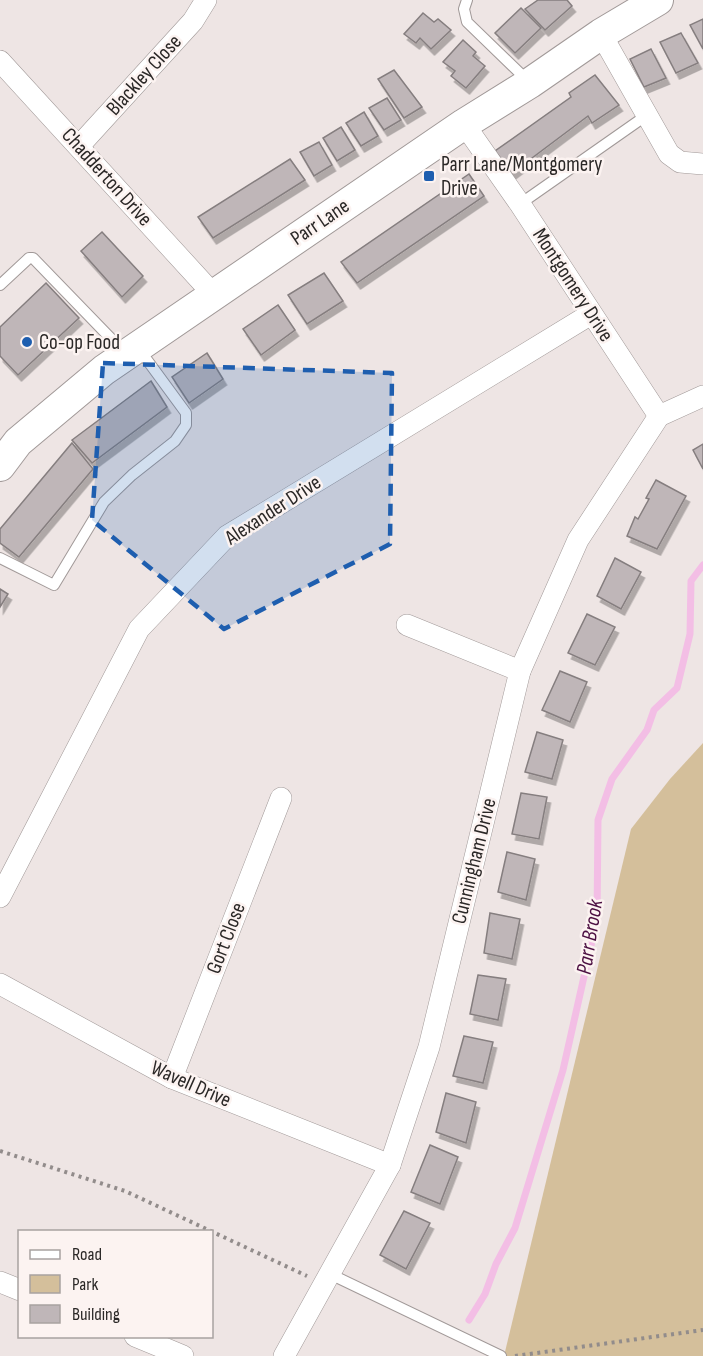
<svg xmlns="http://www.w3.org/2000/svg" width="703" height="1356" viewBox="0 0 703 1356" font-family="'Sofia Sans Condensed',sans-serif">
  <defs>
    <filter id="shadow"><feDropShadow dx="3.5" dy="6" stdDeviation="0" flood-color="#0004"/></filter>
  </defs>
  <rect width="100%" height="100%" fill="#eee5e4"/>
  <path fill="#d4bf9b" d="M 703,743 L 703,1356 L 504,1356 L 631,829 L 670,779 Z"/>
  <g fill="none" stroke-linecap="round" stroke-linejoin="round">
    <path stroke="#f3bee5" stroke-width="7" d="M 469,1320 L 485,1294 L 496,1264 L 515,1228 L 563,1070 L 597,919 L 598,820 L 612,779 L 647,730 L 654,710 L 677,688 L 690,634 L 691,581 L 703,565"/>
  </g>
  <g fill="#bfb6b8" stroke="#857e7f" stroke-width="1.5" filter="url(#shadow)">
    <path d="M 538,0 L 567,0 L 572,6 L 545,30 L 525,9 Z"/>
    <path d="M 521,8 L 541,28 L 515,53 L 495,33 Z"/>
    <path d="M 423,13 L 434,22 L 438,19 L 451,30 L 431,49 L 420,38 L 416,43 L 404,34 Z"/>
    <path d="M 703,19 L 703,49 L 690,25 Z"/>
    <path d="M 681,33 L 698,63 L 676,73 L 660,42 Z"/>
    <path d="M 463,40 L 476,52 L 473,56 L 485,66 L 466,88 L 451,76 L 455,71 L 443,62 Z"/>
    <path d="M 651,49 L 666,78 L 644,87 L 630,59 Z"/>
    <path d="M 394,70 L 422,107 L 404,118 L 378,79 Z"/>
    <path d="M 595,75 L 619,105 L 592,123 L 588,116 L 512,173 L 495,151 L 571,97 L 569,93 Z"/>
    <path d="M 387,98 L 401,120 L 384,130 L 369,108 Z"/>
    <path d="M 364,112 L 378,136 L 361,146 L 346,123 Z"/>
    <path d="M 341,127 L 355,150 L 337,161 L 323,138 Z"/>
    <path d="M 319,142 L 332,165 L 314,176 L 300,152 Z"/>
    <path d="M 290,159 L 305,180 L 213,238 L 198,217 Z"/>
    <path d="M 469,174 L 484,196 L 357,283 L 341,262 Z"/>
    <path d="M 102,232 L 143,276 L 122,297 L 81,251 Z"/>
    <path d="M 324,273 L 343,301 L 307,324 L 288,295 Z"/>
    <path d="M 46,283 L 79,318 L 18,375 L 0,356 L 0,327 Z"/>
    <path d="M 278,305 L 295,330 L 261,355 L 243,329 Z"/>
    <path d="M 207,353 L 223,379 L 189,403 L 172,377 Z"/>
    <path d="M 151,381 L 167,407 L 92,463 L 72,440 Z"/>
    <path d="M 72,443 L 93,469 L 19,557 L 0,543 L 0,529 Z"/>
    <path d="M 703,444 L 703,469 L 693,450 Z"/>
    <path d="M 656,480 L 686,496 L 657,549 L 627,536 L 635,517 L 638,519 L 649,499 L 646,498 Z"/>
    <path d="M 615,558 L 641,572 L 621,609 L 597,596 Z"/>
    <path d="M 0,589 L 8,594 L 0,607 Z"/>
    <path d="M 587,614 L 615,627 L 595,665 L 568,653 Z"/>
    <path d="M 560,671 L 587,682 L 570,722 L 542,710 Z"/>
    <path d="M 537,732 L 563,740 L 552,779 L 525,772 Z"/>
    <path d="M 521,793 L 547,797 L 539,839 L 512,834 Z"/>
    <path d="M 507,852 L 535,859 L 526,900 L 498,892 Z"/>
    <path d="M 490,913 L 520,919 L 512,959 L 484,953 Z"/>
    <path d="M 478,975 L 506,979 L 498,1020 L 470,1014 Z"/>
    <path d="M 464,1036 L 493,1042 L 483,1083 L 453,1076 Z"/>
    <path d="M 446,1093 L 476,1102 L 466,1143 L 436,1132 Z"/>
    <path d="M 430,1145 L 458,1157 L 440,1204 L 411,1192 Z"/>
    <path d="M 404,1211 L 430,1223 L 406,1269 L 380,1255 Z"/>
  </g>
  <g fill="none" stroke-linecap="round" stroke-linejoin="round">
    <g stroke="#a19998" stroke-width="12">
      <g id="lane">
        <path d="M 467,0 L 464,9 L 467,22 L 528,81"/>
        <path d="M 520,204 L 647,115"/>
        <path d="M 0,285 L 29,258 L 33,258 L 124,352"/>
        <path d="M 0,558 L 54,585 L 104,502 L 132,475 L 175,441 L 186,425 L 186,413 L 139,349"/>
        <path d="M 330,1274 L 501,1356"/>
      </g>
    </g>
    <g stroke="#a19998" stroke-width="22">
      <g id="street">
        <path d="M 601,34 L 669,154 L 680,162 L 703,164"/>
        <path d="M 0,61 L 213,294"/>
        <path d="M 464,124 L 520,204 L 659,416"/>
        <path d="M 79,146 L 193,21 L 206,0"/>
        <path d="M 407,625 L 520,671"/>
        <path d="M 0,897 L 139,629 L 227,536 L 591,314"/>
        <path d="M 0,984 L 172,1078 L 390,1165"/>
        <path d="M 172,1078 L 281,798"/>
        <path d="M 0,1282 L 20,1290"/>
        <path d="M 135,1336 L 183,1356"/>
        <path d="M 284,1356 L 390,1165 L 429,1047 L 520,671 L 578,540 L 659,416 L 703,396"/>
      </g>
    </g>
    <g stroke="#a19998" stroke-width="32">
      <path id="secondary" d="M 0,466 L 18,442 L 104,370 L 464,124 L 530,83 L 601,34 L 658,0"/>
    </g>
    <g stroke="#928c8b" stroke-width="4" stroke-dasharray="3 4.5" stroke-linecap="butt">
      <path d="M 0,1151 L 125,1191 L 307,1276"/>
      <path d="M 515,1356 L 703,1330"/>
    </g>
    <use href="#lane" stroke="#fff" stroke-width="10"/>
    <use href="#street" stroke="#fff" stroke-width="21"/>
    <use href="#secondary" stroke="#fff" stroke-width="30"/>
  </g>
  <path fill="#1e5eaf" fill-opacity="0.2" stroke="#1e5eaf" stroke-width="4.5" stroke-dasharray="12 8" stroke-linejoin="round" d="M 103,363 L 392,373 L 390,544 L 224,629 L 92,520 Z"/>
  <g fill="#1e5eaf" stroke="#fcf3f1" stroke-width="2">
    <rect x="423" y="170" width="12" height="12" rx="3"/>
    <circle cx="27" cy="342" r="6"/>
  </g>
  <g text-anchor="middle" dominant-baseline="central" stroke-width="5" stroke-linejoin="round" paint-order="stroke">
    <g font-size="21" fill="#2b2827" stroke="#fcf3f1">
      <text transform="translate(144 75) rotate(-48)">Blackley Close</text>
      <text transform="translate(107 177) rotate(48)">Chadderton Drive</text>
      <text transform="translate(320 222) rotate(-34)">Parr Lane</text>
      <text transform="translate(573 285) rotate(57)">Montgomery Drive</text>
      <text transform="translate(273 510) rotate(-33)">Alexander Drive</text>
      <text transform="translate(474 861) rotate(-76)">Cunningham Drive</text>
      <text transform="translate(226 938) rotate(-69)">Gort Close</text>
      <text transform="translate(191 1084) rotate(24)">Wavell Drive</text>
    </g>
    <g font-size="21" fill="#2b2827" stroke="#fcf3f1" text-anchor="start">
      <text x="441" y="164">Parr Lane/Montgomery<tspan x="441" dy="24">Drive</tspan></text>
      <text x="39" y="342">Co-op Food</text>
    </g>
    <g font-size="22" font-style="italic" fill="#4c0f42" stroke="#fcf3f1">
      <text transform="translate(590 937) rotate(-81)">Parr Brook</text>
    </g>
  </g>
  <rect x="18" y="1230" width="195" height="108" fill="#fcf3f1" stroke="#a8a2a0" stroke-width="1.5"/>
  <rect x="30" y="1250" width="30" height="9" fill="#ffffff" stroke="#a8a2a0" stroke-width="1.5"/>
  <text x="72" y="1260" font-size="18" fill="#2b2827">Road</text>
  <rect x="30" y="1275" width="30" height="18" fill="#d4bf9b" stroke="#a8a2a0" stroke-width="1.5"/>
  <text x="72" y="1290" font-size="18" fill="#2b2827">Park</text>
  <rect x="30" y="1305" width="30" height="18" fill="#bfb6b8" stroke="#a8a2a0" stroke-width="1.5"/>
  <text x="72" y="1320" font-size="18" fill="#2b2827">Building</text>
</svg>
